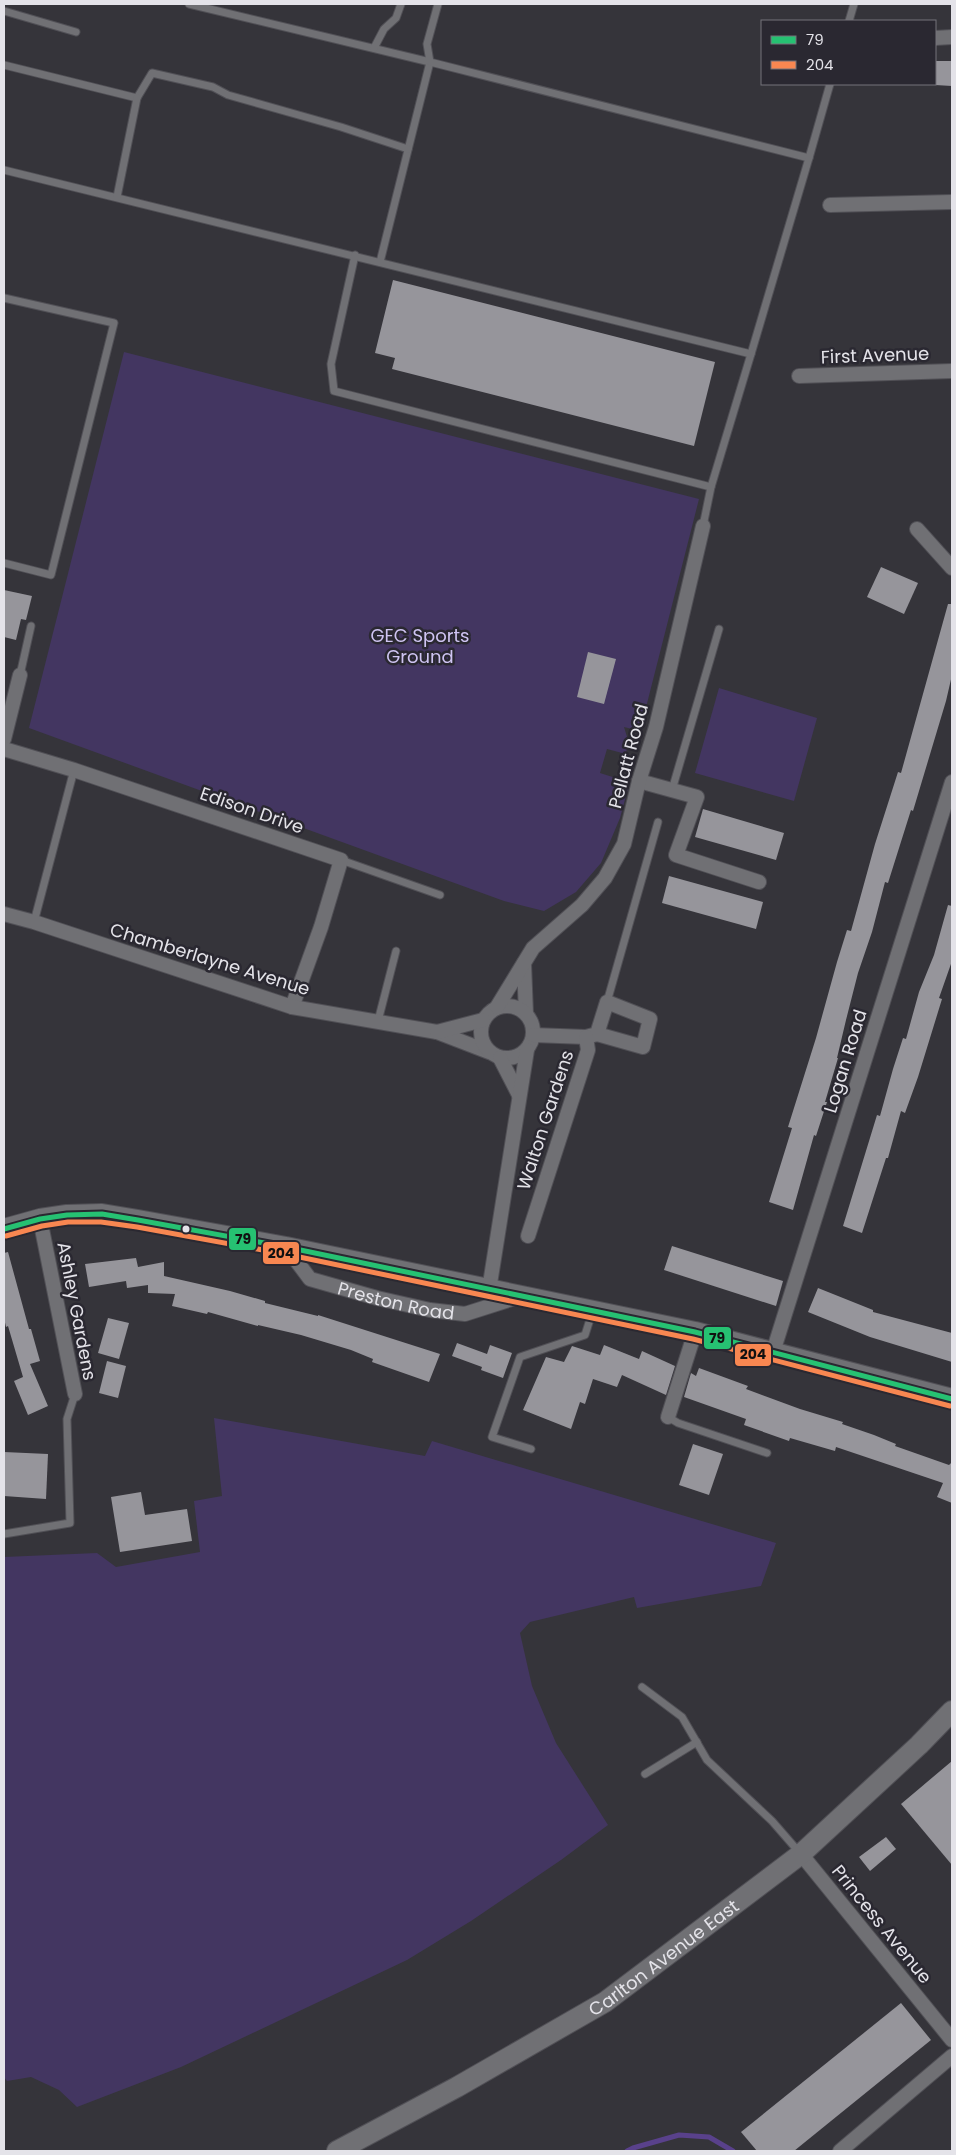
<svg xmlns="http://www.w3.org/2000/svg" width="956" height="2155" viewBox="0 0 956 2155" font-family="Poppins,sans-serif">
  <rect width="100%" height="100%" fill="#35343a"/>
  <g fill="#433661">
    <path d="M 124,352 L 699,499 L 640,731 L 624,727 L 628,740 L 626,754 L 607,749 L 600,773 L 625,781 L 628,788 L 620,818 L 601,863 L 576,892 L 544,911 L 504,901 L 29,728 Z"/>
    <path d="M 719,688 L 817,718 L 794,801 L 695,773 Z"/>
    <path d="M 214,1418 L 425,1456 L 432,1441 L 776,1543 L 761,1586 L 637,1608 L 634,1597 L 530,1622 L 520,1633 L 532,1686 L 556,1743 L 608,1825 L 561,1860 L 471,1921 L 407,1960 L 181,2067 L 77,2107 L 59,2090 L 31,2077 L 7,2081 L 4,2077 L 4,1557 L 97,1553 L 116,1567 L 200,1552 L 194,1501 L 222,1496 Z"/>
  </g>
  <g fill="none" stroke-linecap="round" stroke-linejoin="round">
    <path stroke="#59418b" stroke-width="5" d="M 627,2151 L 633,2148 L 679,2135 L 709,2137 L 733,2151"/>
  </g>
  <g fill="#96959b">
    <path d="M 935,61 L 952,61 L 952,86 L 935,85 Z"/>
    <path d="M 393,280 L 715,362 L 694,446 L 392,369 L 395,358 L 375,353 Z"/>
    <path d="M 881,567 L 918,583 L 904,614 L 867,597 Z"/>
    <path d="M 4,590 L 32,596 L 26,620 L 21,619 L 16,640 L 4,637 Z"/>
    <path d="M 948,604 L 952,604 L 952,675 L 946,701 L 913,811 L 911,810 L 888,883 L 885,882 L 872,932 L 858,973 L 846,1020 L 837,1058 L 838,1058 L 825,1102 L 827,1102 L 816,1136 L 814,1135 L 793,1210 L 769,1202 L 792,1128 L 788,1127 L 816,1038 L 837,962 L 847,930 L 851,931 L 875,844 L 898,772 L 901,773 Z"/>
    <path d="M 588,652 L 616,659 L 604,704 L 577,697 Z"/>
    <path d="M 703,809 L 784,833 L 776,860 L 695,837 Z"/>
    <path d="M 669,876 L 763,902 L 756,929 L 662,903 Z"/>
    <path d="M 948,905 L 952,906 L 952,961 L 939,998 L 942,999 L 918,1077 L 905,1113 L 901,1111 L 888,1158 L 886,1158 L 862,1233 L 843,1226 L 877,1115 L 880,1116 L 893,1069 L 903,1038 L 906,1039 L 919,992 L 934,955 Z"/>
    <path d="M 672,1246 L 783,1281 L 776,1306 L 664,1270 Z"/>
    <path d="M 8,1252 L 29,1329 L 31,1329 L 40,1361 L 30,1364 L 48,1406 L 28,1415 L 14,1381 L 23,1377 L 8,1326 L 6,1327 L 4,1318 L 4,1253 Z"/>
    <path d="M 136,1258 L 138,1267 L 164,1262 L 164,1276 L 230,1291 L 265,1301 L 265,1303 L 318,1316 L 318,1315 L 440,1354 L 429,1382 L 372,1362 L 373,1359 L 351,1350 L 301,1335 L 258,1325 L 258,1326 L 208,1312 L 207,1314 L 172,1306 L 175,1294 L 148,1293 L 148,1285 L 127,1288 L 126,1281 L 89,1287 L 85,1264 Z"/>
    <path d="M 818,1288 L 873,1310 L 873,1312 L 952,1333 L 952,1362 L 870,1337 L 808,1312 Z"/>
    <path d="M 108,1318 L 129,1323 L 119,1359 L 98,1353 Z"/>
    <path d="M 457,1343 L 487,1354 L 490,1345 L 512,1353 L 503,1378 L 481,1370 L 482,1367 L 452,1356 Z"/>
    <path d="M 604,1345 L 639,1359 L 642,1351 L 675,1366 L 666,1395 L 622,1375 L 617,1387 L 593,1379 L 585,1404 L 580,1402 L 571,1429 L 523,1410 L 546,1357 L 564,1362 L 572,1346 L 600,1355 Z"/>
    <path d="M 107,1361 L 126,1366 L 118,1398 L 99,1393 Z"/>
    <path d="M 699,1368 L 748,1386 L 746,1389 L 800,1409 L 843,1422 L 842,1424 L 874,1435 L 896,1444 L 895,1446 L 949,1465 L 952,1462 L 952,1503 L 937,1497 L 943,1483 L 836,1447 L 835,1451 L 790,1438 L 789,1441 L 744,1425 L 746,1419 L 684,1397 L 691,1373 L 696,1376 Z"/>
    <path d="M 693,1444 L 723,1454 L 709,1495 L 679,1485 Z"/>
    <path d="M 4,1452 L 48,1454 L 46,1499 L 4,1496 Z"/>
    <path d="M 141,1492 L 145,1515 L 187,1509 L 192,1541 L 120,1552 L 111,1497 Z"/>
    <path d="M 952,1761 L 952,1865 L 901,1804 Z"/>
    <path d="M 886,1837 L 896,1849 L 870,1871 L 859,1857 Z"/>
    <path d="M 901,2003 L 931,2040 L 794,2151 L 757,2151 L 741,2132 Z"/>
  </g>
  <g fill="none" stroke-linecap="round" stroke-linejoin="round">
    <g stroke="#515056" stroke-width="9">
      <g id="lane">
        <path d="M 189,4 L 430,62 L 380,262"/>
        <path d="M 438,4 L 427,44 L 430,62 L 809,158 L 751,354"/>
        <path d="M 4,11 L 76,32"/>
        <path d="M 849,21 L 854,4"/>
        <path d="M 374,48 L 384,29 L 396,18 L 401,4"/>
        <path d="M 4,65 L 137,98 L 152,73 L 213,87 L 228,95 L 341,127 L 408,149"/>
        <path d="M 809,158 L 830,84"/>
        <path d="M 4,170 L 751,354 L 711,487 L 703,526"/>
        <path d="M 117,197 L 137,98"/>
        <path d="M 355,255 L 331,364 L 334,391 L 711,487"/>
        <path d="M 4,298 L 114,323 L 51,575 L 4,563"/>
        <path d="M 20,675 L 31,626"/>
        <path d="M 672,790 L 719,629"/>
        <path d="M 341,860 L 440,895"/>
        <path d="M 34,922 L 74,770"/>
        <path d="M 607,1002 L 658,822"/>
        <path d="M 378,1021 L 396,951"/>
        <path d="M 668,1417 L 678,1423 L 767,1453"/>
        <path d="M 531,1449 L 492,1437 L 520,1357 L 585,1335 L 592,1313"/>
        <path d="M 4,1534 L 70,1523 L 67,1419 L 75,1394"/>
        <path d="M 642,1687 L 682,1717 L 707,1760 L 772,1821 L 799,1852"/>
        <path d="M 645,1774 L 697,1742"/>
      </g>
    </g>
    <g stroke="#515056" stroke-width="16">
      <g id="street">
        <path d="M 935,38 L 952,37"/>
        <path d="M 830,205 L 952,202"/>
        <path d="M 799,376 L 952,371"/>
        <path d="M 917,529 L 952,568"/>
        <path d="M 4,739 L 20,675"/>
        <path d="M 4,749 L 74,770 L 341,860 L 321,927 L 292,1007"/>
        <path d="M 639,781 L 697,797 L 676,855 L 759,882"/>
        <path d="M 4,914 L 34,922 L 292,1007 L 437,1032 L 489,1052"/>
        <path d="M 524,963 L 526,1014"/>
        <circle cx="507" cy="1032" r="26"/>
        <path d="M 497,1007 L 533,948 L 582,905 L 605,878 L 624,844 L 639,781 L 656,727 L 703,526"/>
        <path d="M 437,1032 L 483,1020"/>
        <path d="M 533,1035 L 586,1037 L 597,1034 L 643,1047 L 650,1019 L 607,1002 L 597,1034"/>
        <path d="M 500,1058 L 519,1095"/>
        <path d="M 40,1219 L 75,1394"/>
        <path d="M 528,1236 L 588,1050 L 586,1037"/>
        <path id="s1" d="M 286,1247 L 310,1279 L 377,1298 L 430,1310 L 465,1314 L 518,1297"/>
        <path d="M 489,1290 L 527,1050"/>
        <path d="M 773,1352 L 952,782"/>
        <path d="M 668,1417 L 695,1332"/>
        <path d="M 801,1854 L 952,2040"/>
        <path d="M 840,2151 L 952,2056"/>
      </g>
    </g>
    <g stroke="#515056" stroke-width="22">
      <g id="secondary">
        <path d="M 4,1229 L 40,1219 L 67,1215 L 102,1214 L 138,1220 L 286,1247 L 695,1332 L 952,1399"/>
        <path id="s2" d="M 337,2151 L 457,2087 L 605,2002 L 801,1854 L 919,1745 L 952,1711"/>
      </g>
    </g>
    <use href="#lane" stroke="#707074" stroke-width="7"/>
    <use href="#street" stroke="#707074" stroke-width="14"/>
    <use href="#secondary" stroke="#707074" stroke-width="20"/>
    <g stroke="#2a2831" stroke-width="9">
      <path id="bus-1" d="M 4,1229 L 40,1219 L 67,1215 L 102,1214 L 138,1220 L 286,1247 L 695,1332 L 952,1399"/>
    </g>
    <g stroke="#2a2831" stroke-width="9">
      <path id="bus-2" d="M 6,1236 L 42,1226 L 68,1222 L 101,1222 L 137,1227 L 285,1254 L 693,1339 L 950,1406"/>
    </g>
    <use href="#bus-1" stroke="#26c172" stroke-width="5"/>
    <use href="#bus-2" stroke="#f88751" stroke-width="5"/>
  </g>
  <circle fill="#e4e3e9" stroke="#2a2831" stroke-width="2" cx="186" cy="1229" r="4.5"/>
  <g text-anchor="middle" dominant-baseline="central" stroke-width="5" stroke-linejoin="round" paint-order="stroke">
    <g font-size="18" fill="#e4e3e9" stroke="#2a2831">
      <text transform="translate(875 355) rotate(-2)">First Avenue</text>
      <text transform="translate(628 756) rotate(-75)">Pellatt Road</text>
      <text transform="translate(252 810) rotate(19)">Edison Drive</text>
      <text transform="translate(210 959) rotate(17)">Chamberlayne Avenue</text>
      <text transform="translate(845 1061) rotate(-73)">Logan Road</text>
      <text transform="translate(545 1120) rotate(-72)">Walton Gardens</text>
      <text stroke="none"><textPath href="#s1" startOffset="129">Preston Road</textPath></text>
      <text transform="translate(77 1311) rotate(79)">Ashley Gardens</text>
      <text transform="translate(882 1924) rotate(51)">Princess Avenue</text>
      <text stroke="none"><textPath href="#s2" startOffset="380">Carlton Avenue East</textPath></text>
    </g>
    <g font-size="18" fill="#cfc4f2" stroke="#2a2831">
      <text x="420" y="635">GEC Sports<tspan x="420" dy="21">Ground</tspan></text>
    </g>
  </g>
  <g stroke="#2a2831" stroke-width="2">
    <rect x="228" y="1227" width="29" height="24" rx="5" fill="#26c172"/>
    <rect x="262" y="1241" width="38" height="24" rx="5" fill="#f88751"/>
    <rect x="703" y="1326" width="29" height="24" rx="5" fill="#26c172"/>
    <rect x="734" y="1343" width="38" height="24" rx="5" fill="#f88751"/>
  </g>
  <g font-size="14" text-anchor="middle" font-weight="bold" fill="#111">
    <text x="243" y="1244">79</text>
    <text x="281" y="1258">204</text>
    <text x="717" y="1343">79</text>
    <text x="753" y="1359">204</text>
  </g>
  <rect width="956" height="2155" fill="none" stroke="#e4e3e9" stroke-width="10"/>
  <rect x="761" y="20" width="175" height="65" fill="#2a2831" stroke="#74737b"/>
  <rect x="771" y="36" width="25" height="8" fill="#26c172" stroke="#74737b"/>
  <text x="806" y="45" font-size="15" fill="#e4e3e9">79</text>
  <rect x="771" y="61" width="25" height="8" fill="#f88751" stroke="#74737b"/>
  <text x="806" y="70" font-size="15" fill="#e4e3e9">204</text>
</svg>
